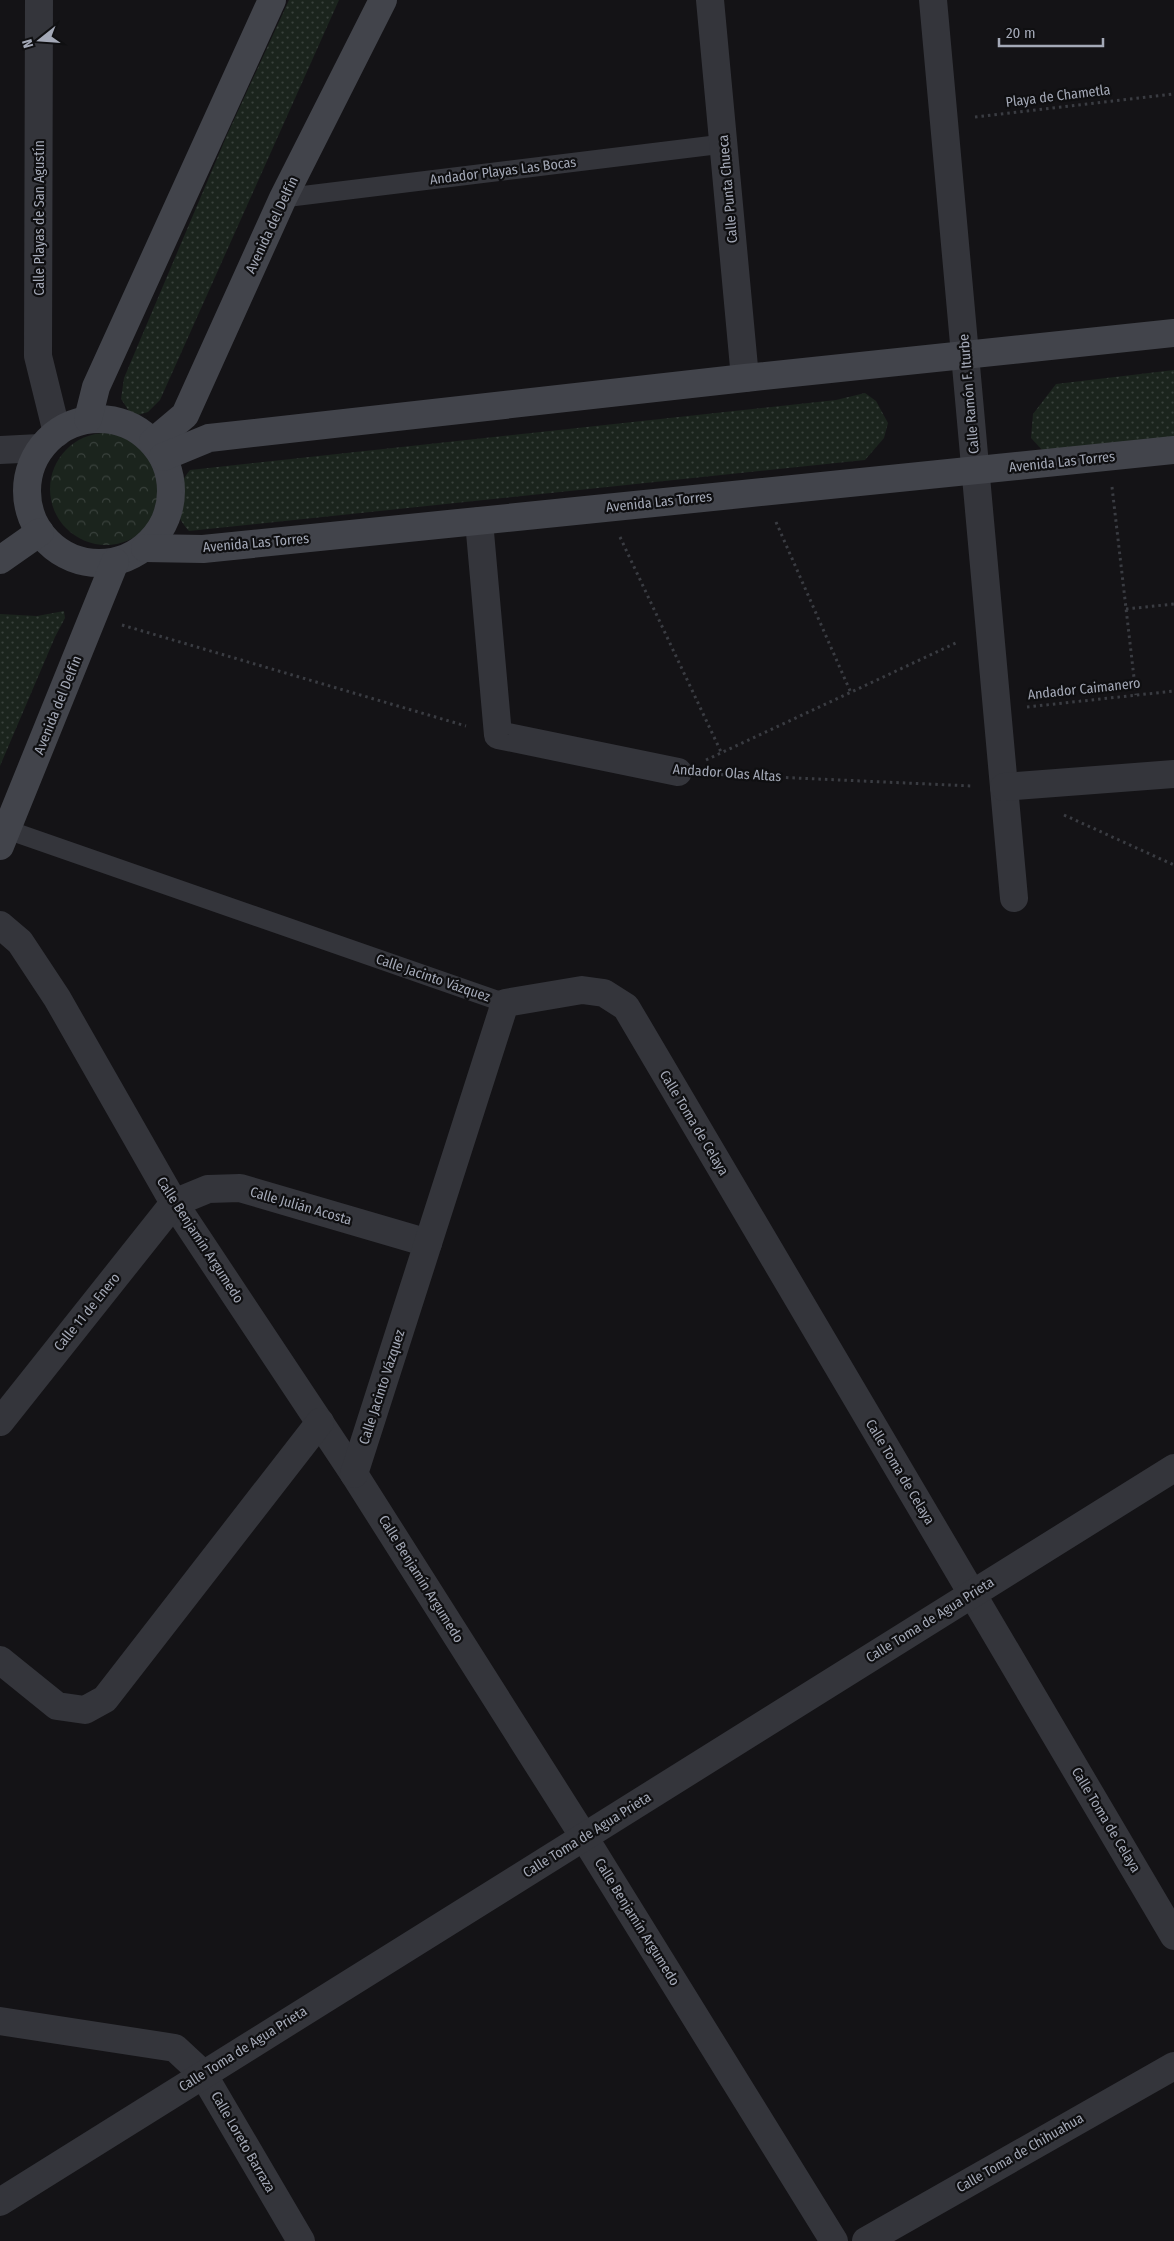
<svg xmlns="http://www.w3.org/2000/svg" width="1174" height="2241" viewBox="0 0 1174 2241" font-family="'Fira Sans Condensed',sans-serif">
  <defs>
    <pattern id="grass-dots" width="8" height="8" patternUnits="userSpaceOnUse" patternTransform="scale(1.25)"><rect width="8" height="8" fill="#1b241d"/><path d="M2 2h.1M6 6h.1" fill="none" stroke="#39413c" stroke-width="1.8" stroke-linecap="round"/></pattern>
    <pattern id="forest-crowns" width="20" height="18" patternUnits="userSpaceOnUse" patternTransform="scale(1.25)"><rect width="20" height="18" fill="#1b241d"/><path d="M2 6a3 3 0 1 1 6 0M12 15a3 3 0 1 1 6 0" fill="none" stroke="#39413c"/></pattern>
  </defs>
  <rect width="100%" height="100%" fill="#141316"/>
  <g fill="url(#grass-dots)">
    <path d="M 289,0 L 339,0 L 160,400 L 148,412 L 138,415 L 129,411 L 121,399 L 124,378 L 227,135 Z"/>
    <path d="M 1174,370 L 1174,446 L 1043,451 L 1031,438 L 1033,414 L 1056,384 Z"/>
    <path d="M 865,393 L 876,401 L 888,423 L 884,438 L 865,460 L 189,531 C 169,509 173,492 190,470 L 836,400 Z"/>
    <path d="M 64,611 L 65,618 L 55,637 L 0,766 L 0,614 L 37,616 Z"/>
  </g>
  <circle fill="url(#forest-crowns)" cx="106" cy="489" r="56"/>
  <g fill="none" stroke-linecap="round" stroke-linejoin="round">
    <g stroke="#3a3c42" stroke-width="3" stroke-dasharray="2.5 4" stroke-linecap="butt">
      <path d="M 975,117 L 1174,94"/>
      <path d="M 1112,487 L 1136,695"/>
      <path d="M 776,522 L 851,693"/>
      <path d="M 620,537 L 722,754"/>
      <path d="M 1126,609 L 1174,604"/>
      <path d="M 122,625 L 466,726"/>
      <path d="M 1027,707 L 1174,691"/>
      <path d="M 706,760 L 958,642"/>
      <path d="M 708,774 L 972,786"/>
      <path d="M 1064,815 L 1174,865"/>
    </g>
    <g stroke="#34353b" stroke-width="19">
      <path d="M 283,198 L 723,144"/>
      <path d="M 8,830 L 505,1003"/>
    </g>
    <g stroke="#34353b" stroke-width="28">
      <path d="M 39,0 L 38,356 L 57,433"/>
      <path d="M 710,0 L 745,378"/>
      <path d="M 933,0 L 1014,898"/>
      <path d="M 0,450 L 40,448"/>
      <path d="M 479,521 L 498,735 L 678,772"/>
      <path d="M 1004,787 L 1174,774"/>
      <path d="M 0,925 L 20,942 L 57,998 L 174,1203 L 354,1474 L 584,1837 L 834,2241"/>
      <path d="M 0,1422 L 174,1203 L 208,1189 L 240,1188 L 428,1243"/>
      <path d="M 354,1474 L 505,1003 L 582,990 L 604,993 L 626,1007 L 1174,1936"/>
      <path d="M 0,1660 L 57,1706 L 85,1710 L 105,1699 L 320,1422"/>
      <path d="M 0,2021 L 175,2048 L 203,2074 L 301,2241"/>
      <path d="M 0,2202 L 1174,1468"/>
      <path d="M 866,2241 L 1174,2066"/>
    </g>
    <g stroke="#42444b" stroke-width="28">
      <circle cx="99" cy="491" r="72"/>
      <path d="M 88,419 L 96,387 L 272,0"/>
      <path d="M 153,442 L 185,415 L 283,198 L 383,0"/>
      <path d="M 163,457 L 209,438 L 745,378 L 1174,333"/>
      <path d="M 145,548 L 203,549 L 1174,450"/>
      <path d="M 0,560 L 40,532"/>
      <path d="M 0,846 L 115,562"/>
    </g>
  </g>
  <g text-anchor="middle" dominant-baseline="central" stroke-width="4.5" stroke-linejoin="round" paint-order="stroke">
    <g font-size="14" fill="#a4a9b7" stroke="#0f0f11">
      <text transform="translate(1058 96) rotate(-7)">Playa de Chametla</text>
      <text transform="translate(503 171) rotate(-7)">Andador Playas Las Bocas</text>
      <text transform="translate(728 189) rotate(-95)">Calle Punta Chueca</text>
      <text transform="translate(39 218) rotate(-90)">Calle Playas de San Agustín</text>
      <text transform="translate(272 225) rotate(-65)">Avenida del Delfín</text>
      <text transform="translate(969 394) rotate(-95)">Calle Ramón F. Iturbe</text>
      <text transform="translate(1062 462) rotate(-6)">Avenida Las Torres</text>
      <text transform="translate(659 502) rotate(-6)">Avenida Las Torres</text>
      <text transform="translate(256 543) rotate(-5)">Avenida Las Torres</text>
      <text transform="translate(1084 689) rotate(-6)">Andador Caimanero</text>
      <text transform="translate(58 705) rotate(-68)">Avenida del Delfín</text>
      <text transform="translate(727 773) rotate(4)">Andador Olas Altas</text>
      <text transform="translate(433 978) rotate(19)">Calle Jacinto Vázquez</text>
      <text transform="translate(694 1123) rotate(59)">Calle Toma de Celaya</text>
      <text transform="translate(301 1206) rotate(16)">Calle Julián Acosta</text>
      <text transform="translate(200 1240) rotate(57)">Calle Benjamín Argumedo</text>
      <text transform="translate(87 1312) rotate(-51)">Calle 11 de Enero</text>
      <text transform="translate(382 1387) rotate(-72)">Calle Jacinto Vázquez</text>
      <text transform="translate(900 1472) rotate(59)">Calle Toma de Celaya</text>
      <text transform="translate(421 1579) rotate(58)">Calle Benjamín Argumedo</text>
      <text transform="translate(930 1620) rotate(-32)">Calle Toma de Agua Prieta</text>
      <text transform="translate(1106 1820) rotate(59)">Calle Toma de Celaya</text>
      <text transform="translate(587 1835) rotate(-32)">Calle Toma de Agua Prieta</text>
      <text transform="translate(637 1922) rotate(58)">Calle Benjamín Argumedo</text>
      <text transform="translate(243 2049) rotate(-32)">Calle Toma de Agua Prieta</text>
      <text transform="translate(243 2142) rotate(60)">Calle Loreto Barraza</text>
      <text transform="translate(1020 2153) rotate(-30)">Calle Toma de Chihuahua</text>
    </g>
  </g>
  <g transform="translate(40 40) rotate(253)" stroke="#0f0f11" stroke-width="4" paint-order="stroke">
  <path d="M0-4L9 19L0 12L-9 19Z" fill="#a4a9b7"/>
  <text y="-8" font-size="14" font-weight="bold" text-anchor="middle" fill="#a4a9b7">N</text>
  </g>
  <path d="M999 38v8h104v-8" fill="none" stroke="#a4a9b7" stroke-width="2.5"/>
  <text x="1006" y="38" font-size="15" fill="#a4a9b7" stroke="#0f0f11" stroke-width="4" paint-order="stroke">20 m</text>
</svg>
